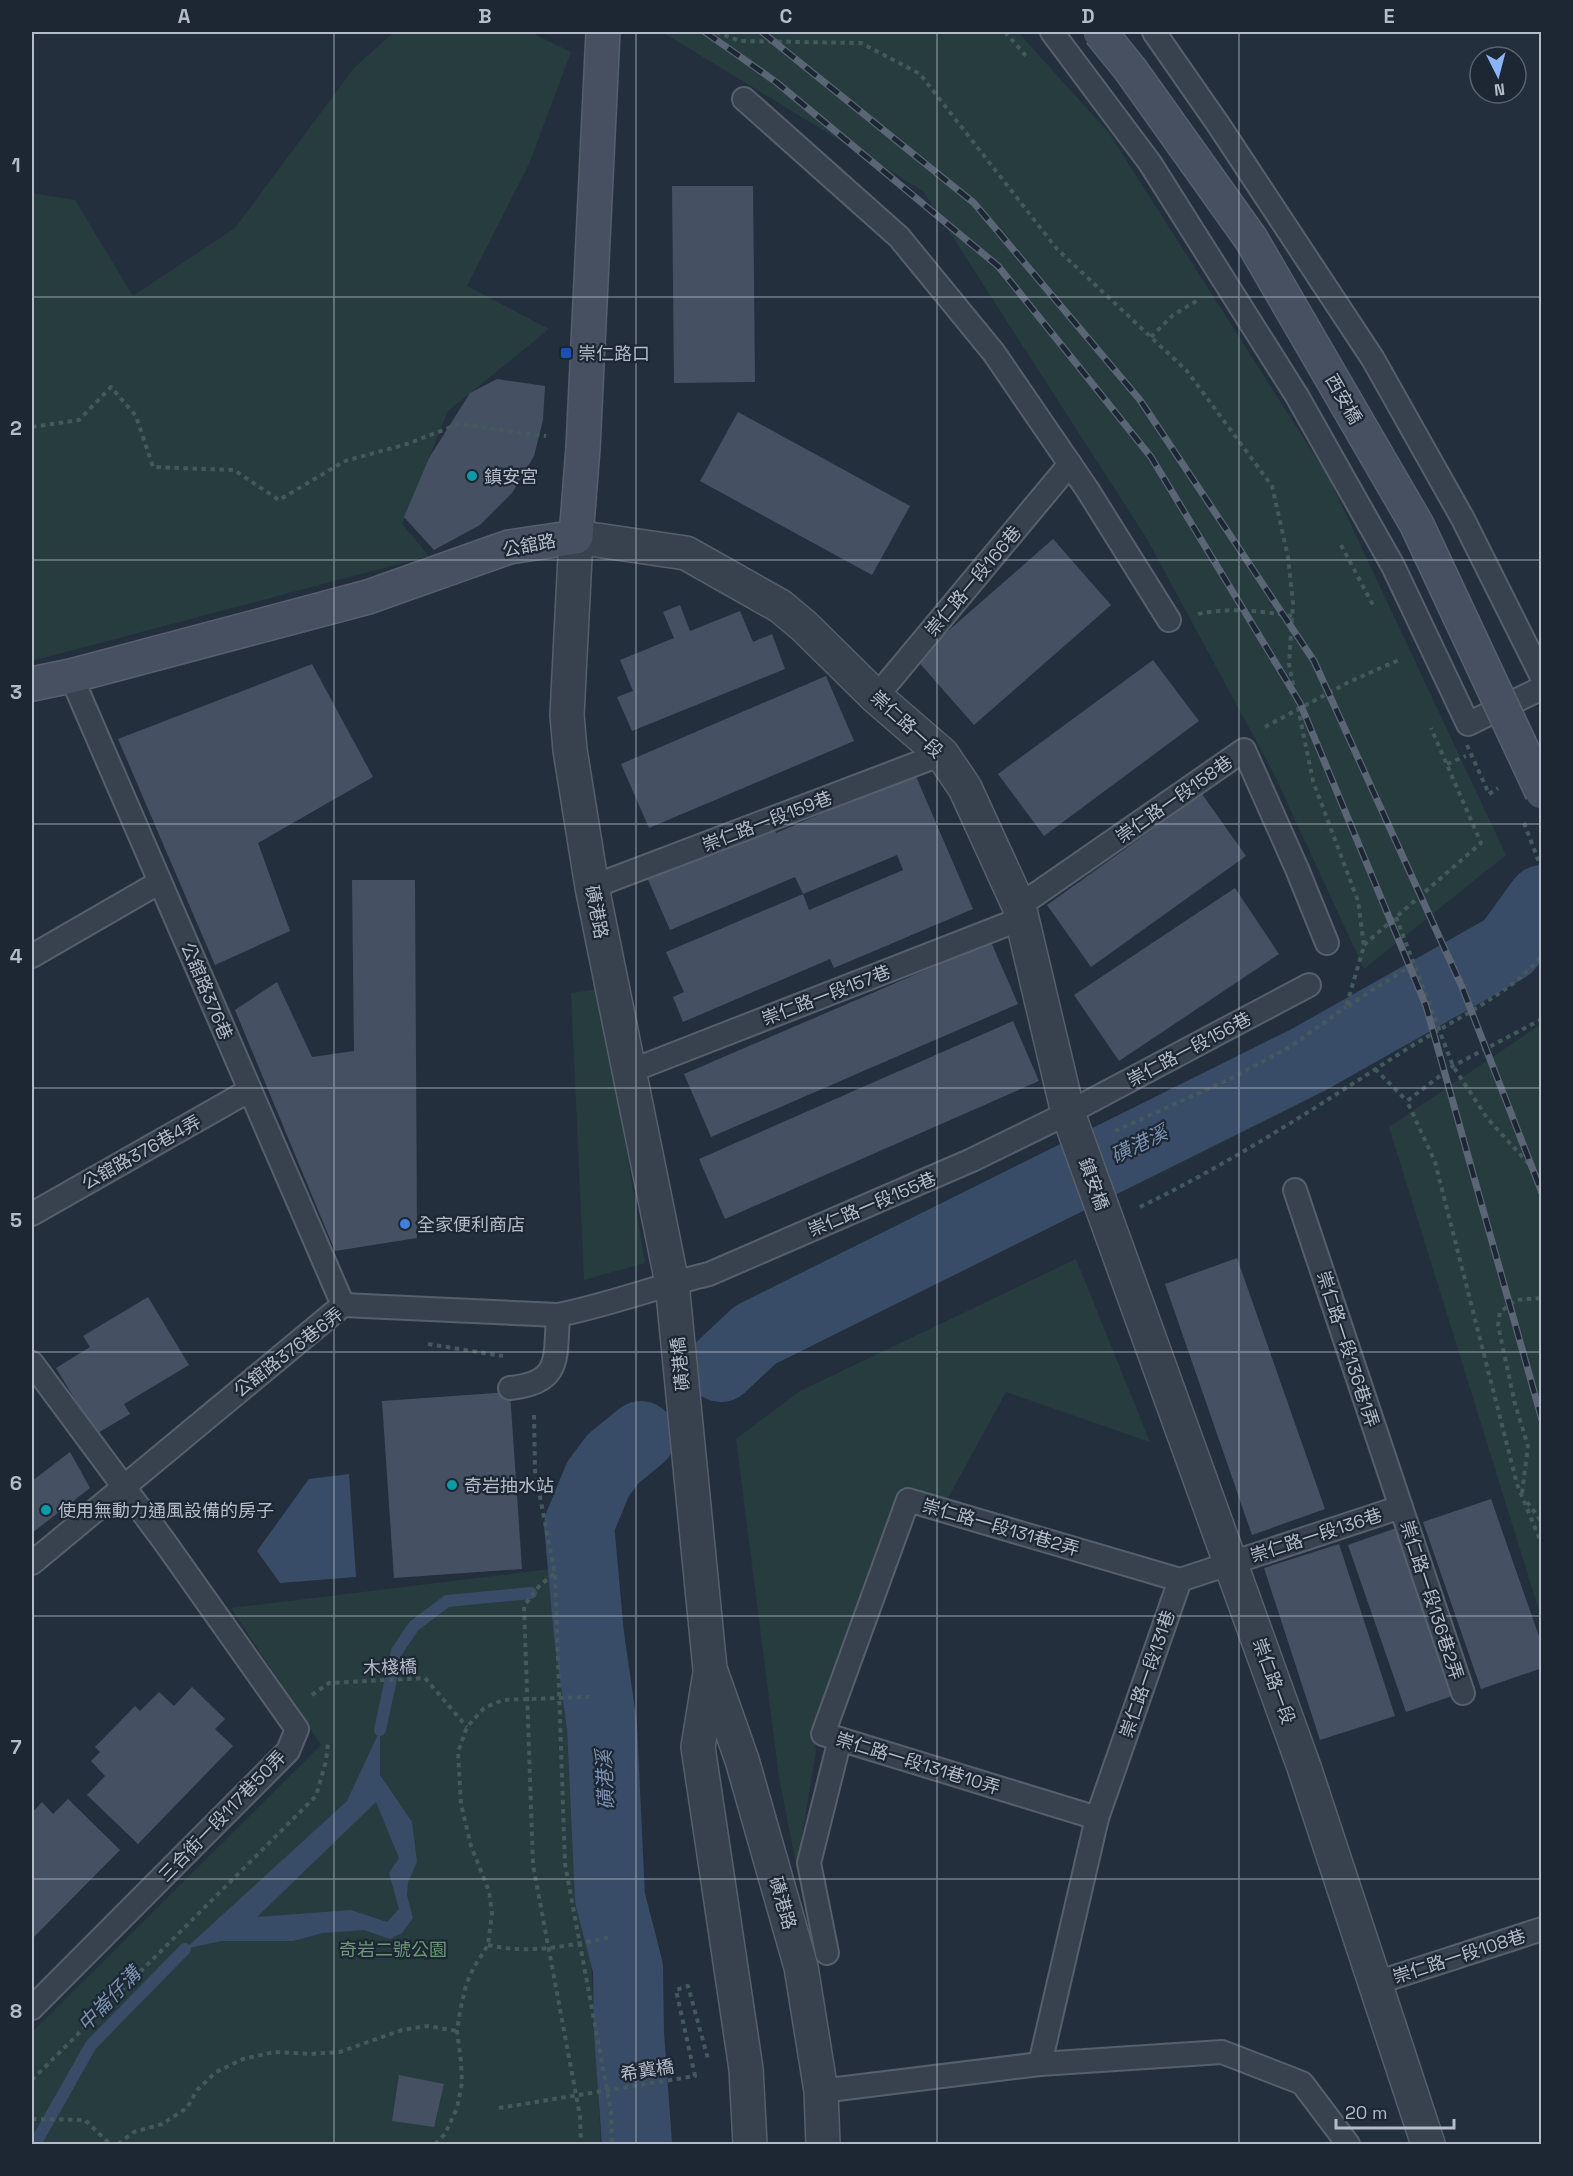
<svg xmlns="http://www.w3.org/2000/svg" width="1573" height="2176" viewBox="0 0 1573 2176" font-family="'Space Grotesk','Noto Sans TC',sans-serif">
  <rect width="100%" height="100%" fill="#242f3e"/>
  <g fill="#263c3f">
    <path d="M 394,32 L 530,32 L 571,52 L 529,164 L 467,286 L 549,329 L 448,411 L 402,524 L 429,556 L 32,661 L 32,193 L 75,200 L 133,296 L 235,228 L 354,68 Z"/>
    <path d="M 662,32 L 1018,32 L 1109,133 L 1329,478 L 1506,855 L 1364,969 L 1273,772 L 1147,539 L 923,191 Z"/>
    <path d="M 600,989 L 645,1263 L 584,1280 L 571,993 Z"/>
    <path d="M 1541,1024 L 1541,1617 L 1389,1127 Z"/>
    <path d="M 1076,1259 L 1150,1442 L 1006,1392 L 947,1500 L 914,1490 L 896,1496 L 812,1727 L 816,1750 L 797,1869 L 779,1777 L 736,1439 L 800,1391 Z"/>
    <path d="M 575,1566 L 586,1865 L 601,2144 L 32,2144 L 32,2032 L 321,1745 L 231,1608 Z"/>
  </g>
  <g fill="#394c67" fill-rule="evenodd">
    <path d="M 349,1474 L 356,1577 L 280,1583 L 257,1551 L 309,1479 Z"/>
    <path d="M 380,1730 L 380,1775 L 412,1822 L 417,1862 L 408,1882 L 407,1895 L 413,1918 L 402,1933 L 390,1939 L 364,1930 L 323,1933 L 293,1941 L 221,1941 L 185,1949 L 347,1801 ZM 376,1802 L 399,1858 L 389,1873 L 399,1909 L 387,1922 L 351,1910 L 257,1917 Z"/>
  </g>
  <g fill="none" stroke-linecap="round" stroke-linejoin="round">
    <g stroke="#394c67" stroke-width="12">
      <path d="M 380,1730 L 397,1651 L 414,1626 L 447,1601 L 531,1593"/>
      <path d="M 35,2144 L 91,2045 L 185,1949"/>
    </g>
    <g stroke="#394c67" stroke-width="70">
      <path d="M 721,1367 L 755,1335 L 1308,1060 L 1508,947 L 1542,900"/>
      <path d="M 637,2144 L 629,2033 L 628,1968 L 610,1898 L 602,1726 L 589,1635 L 579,1525 L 598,1479 L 613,1459 L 641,1436"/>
    </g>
  </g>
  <g fill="#455162">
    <path d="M 672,186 L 753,186 L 755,382 L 674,383 Z"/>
    <path d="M 497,379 L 545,386 L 543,420 L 534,456 L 512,493 L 480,525 L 434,550 L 404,517 L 429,458 L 470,393 Z"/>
    <path d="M 738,412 L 910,506 L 872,575 L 700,481 Z"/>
    <path d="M 1053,539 L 1111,605 L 974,725 L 916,659 Z"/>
    <path d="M 680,605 L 690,631 L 740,611 L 753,642 L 772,634 L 785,669 L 632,731 L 617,697 L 633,691 L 620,660 L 674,638 L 663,612 Z"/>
    <path d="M 1153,660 L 1199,721 L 1044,836 L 998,774 Z"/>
    <path d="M 312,664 L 373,777 L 258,843 L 290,931 L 215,965 L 118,739 Z"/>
    <path d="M 826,676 L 854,741 L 649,828 L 621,764 Z"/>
    <path d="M 915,774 L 973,909 L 834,968 L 830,959 L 683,1022 L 673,997 L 684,992 L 666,952 L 803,894 L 809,910 L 903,870 L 897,855 L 803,894 L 795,877 L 670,930 L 646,875 L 771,822 L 776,833 Z"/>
    <path d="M 1202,794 L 1246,856 L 1091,967 L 1047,905 Z"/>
    <path d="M 352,880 L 415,880 L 417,1238 L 335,1251 L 235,1010 L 277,982 L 312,1057 L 354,1051 Z"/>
    <path d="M 1235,888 L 1279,954 L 1119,1061 L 1074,995 Z"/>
    <path d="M 991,942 L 1018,1004 L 711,1137 L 684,1074 Z"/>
    <path d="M 1013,1021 L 1039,1081 L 725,1219 L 699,1159 Z"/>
    <path d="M 1237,1258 L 1325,1509 L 1252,1535 L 1165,1284 Z"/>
    <path d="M 148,1297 L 189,1365 L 124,1404 L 130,1414 L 96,1434 L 56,1368 L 90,1347 L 83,1336 Z"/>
    <path d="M 510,1392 L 522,1569 L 394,1578 L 382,1401 Z"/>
    <path d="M 70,1452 L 90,1488 L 32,1533 L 32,1481 Z"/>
    <path d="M 1491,1499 L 1542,1645 L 1542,1668 L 1481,1689 L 1423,1522 Z"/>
    <path d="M 1399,1527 L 1458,1694 L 1406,1712 L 1348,1545 Z"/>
    <path d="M 1339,1544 L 1395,1716 L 1320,1740 L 1264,1568 Z"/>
    <path d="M 192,1687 L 225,1719 L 215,1729 L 233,1746 L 138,1844 L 87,1795 L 105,1776 L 91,1761 L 100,1752 L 95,1747 L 135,1706 L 140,1711 L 159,1692 L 174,1706 Z"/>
    <path d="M 68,1799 L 120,1850 L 32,1939 L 32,1813 L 42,1802 L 53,1814 Z"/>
    <path d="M 399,2075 L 444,2084 L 434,2127 L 392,2121 Z"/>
  </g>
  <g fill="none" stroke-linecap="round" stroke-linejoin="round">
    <g stroke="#565f6c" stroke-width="26">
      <g id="lane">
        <path d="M 1052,32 L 1150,163 L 1297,396 L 1393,566 L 1468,724 L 1542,688"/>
        <path d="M 1154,32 L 1218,124 L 1373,359 L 1463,519 L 1542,677"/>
        <path d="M 744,99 L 899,237 L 994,353 L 1087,489 L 1169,620"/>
        <path d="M 71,676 L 343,1305"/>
        <path d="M 876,697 L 1070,464"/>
        <path d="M 592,887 L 942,754"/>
        <path d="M 1019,906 L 1244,750 L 1297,869 L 1327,943"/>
        <path d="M 32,956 L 160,882"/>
        <path d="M 628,1072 L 1023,918"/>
        <path d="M 1295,1190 L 1463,1693"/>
        <path d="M 32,1214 L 250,1090"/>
        <path d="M 32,1363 L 164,1541 L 297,1729 L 288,1751 L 32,2008"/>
        <path d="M 510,1388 C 562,1383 555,1358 558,1315"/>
        <path d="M 32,1563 L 343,1305 L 558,1315 C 609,1305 658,1286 709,1274 L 972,1160 L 1068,1113 L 1309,985"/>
        <path d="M 1097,1818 L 823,1734 L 908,1500 L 1180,1580"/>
        <path d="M 827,1953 L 809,1863 L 840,1739"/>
        <path d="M 1376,1983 L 1542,1929"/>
        <path d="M 1040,2064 L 1097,1818 L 1180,1580 L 1401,1507"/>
        <path d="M 821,2091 L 1040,2064 L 1222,2052 L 1302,2083 L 1348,2144"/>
      </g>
    </g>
    <g stroke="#565f6c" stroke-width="36">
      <g id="street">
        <path d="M 710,1673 L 698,1747 L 746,2069 L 750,2144"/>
        <path d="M 823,2144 L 821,2091 L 801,1967 L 742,1760 L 710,1669 L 672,1283 L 592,887 L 570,750 L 567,715 L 576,537 L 686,553 L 780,606 L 804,626 L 876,697 L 942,754 L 965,788 L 1019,906 L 1068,1113 L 1304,1767 L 1428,2144"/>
      </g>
    </g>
    <g stroke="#565f6c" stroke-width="36">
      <path id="secondary" d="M 32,684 L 71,676 L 368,597 L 509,547 L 576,537 L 583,448 L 603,32"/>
    </g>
    <g stroke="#44595c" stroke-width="4" stroke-dasharray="4.5 4.5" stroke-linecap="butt">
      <path d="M 716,32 L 740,41 L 861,43 L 920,74 L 1057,249 L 1187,371 L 1272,486 L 1288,557 L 1293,603 L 1289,664 L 1313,781 L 1358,901 L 1364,946 L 1346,1007 L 1415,963"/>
      <path d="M 1005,32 L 1026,56"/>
      <path d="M 1151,337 L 1173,315 L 1198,300"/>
      <path d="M 32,427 L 79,420 L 111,387 L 136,416 L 153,467 L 234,470 L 279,500 L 345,461 L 407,444 L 459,424 L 546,436"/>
      <path d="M 1341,545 L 1374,607"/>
      <path d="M 1198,614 C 1233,607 1258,611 1292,616"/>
      <path d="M 1265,727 L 1349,682 L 1401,659"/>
      <path d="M 1447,764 L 1466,756"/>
      <path d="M 1489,794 L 1498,788"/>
      <path d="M 1524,823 L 1542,870"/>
      <path d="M 1396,917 L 1453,1066 L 1487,1118 L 1538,1174 L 1542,1184"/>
      <path d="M 1364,945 L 1481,843 L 1431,728"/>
      <path d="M 1542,1019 L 1453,1066 L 1407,1101 L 1435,1162 L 1517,1484 L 1542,1545"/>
      <path d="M 1375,1069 L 1407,1101"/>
      <path d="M 1115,1131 L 1230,1079 L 1290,1047 L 1346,1007"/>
      <path d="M 1140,1207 C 1231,1163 1315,1108 1399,1054 C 1436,1030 1476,1011 1511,985 C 1522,977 1532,966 1542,957"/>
      <path d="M 428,1344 L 503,1356"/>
      <path d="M 534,1415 L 535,1471 L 555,1574 L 565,1864 L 611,2111 L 612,2144"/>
      <path d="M 1522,1493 L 1528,1446 L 1515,1404 L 1498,1325 L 1500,1312 L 1516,1300 L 1542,1298"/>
      <path d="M 1527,1502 L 1542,1522"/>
      <path d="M 554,1574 L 540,1585 L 524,1606 L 533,1865 L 580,2116 L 581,2144"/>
      <path d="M 312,1695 L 329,1683 L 425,1678 L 467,1727"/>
      <path d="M 488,1945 C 530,1955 571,1945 612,1937"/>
      <path d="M 32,2080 L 316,1796 L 326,1761 L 328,1744"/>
      <path d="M 32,2119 L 85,2120 L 110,2144"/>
      <path d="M 118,2144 L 134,2132 L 162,2124 L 187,2108 L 197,2090 L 216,2072 L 243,2059 L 274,2052 L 310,2054 L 340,2052 L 402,2030 L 427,2026 L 457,2031"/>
      <path d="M 435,2144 L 445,2134 L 457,2108 L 462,2083 L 461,2061 L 457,2031 L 460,2011 L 466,1985 L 474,1967 L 488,1945 L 492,1913 L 489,1891 L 471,1846 L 461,1804 L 458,1752 L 467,1727 L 484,1708 L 503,1700 L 589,1697"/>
    </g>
    <use href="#lane" stroke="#38414e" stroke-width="22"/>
    <use href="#street" stroke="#38414e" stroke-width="33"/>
    <use href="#secondary" stroke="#465061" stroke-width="33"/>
    <g stroke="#5a6575" stroke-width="7">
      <g id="rail">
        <path d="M 705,32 L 776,82 L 998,266 L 1151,457 L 1300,703 L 1426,1006 L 1542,1420"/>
        <path d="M 762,32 L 974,203 L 1140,400 L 1314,661 L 1462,987 L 1542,1193"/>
      </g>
    </g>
    <use href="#rail" stroke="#1d2633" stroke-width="4.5" stroke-dasharray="14" stroke-linecap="butt"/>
    <g stroke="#565f6c" stroke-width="36" stroke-linecap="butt">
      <path id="secondary-bridge" d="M 1100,32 L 1130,69 L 1251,239 L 1417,525 L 1542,792"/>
    </g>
    <g stroke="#44595c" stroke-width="4" stroke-dasharray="4.5 4.5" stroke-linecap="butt">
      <path d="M 1467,745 L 1489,794"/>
      <path d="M 499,2108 L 695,2076 L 676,1990 L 688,1986 L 708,2059"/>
    </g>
    <use href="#secondary-bridge" stroke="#465061" stroke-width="33"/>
  </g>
  <path fill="none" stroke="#b4bcc9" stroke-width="1.5" stroke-opacity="0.55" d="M 334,32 L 334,2144M 636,32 L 636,2144M 937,32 L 937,2144M 1239,32 L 1239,2144M 32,297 L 1542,297M 32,560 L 1542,560M 32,824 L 1542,824M 32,1088 L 1542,1088M 32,1352 L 1542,1352M 32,1616 L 1542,1616M 32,1879 L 1542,1879"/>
  <rect fill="#1a4fb4" stroke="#1d2633" stroke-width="2" x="560" y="347" width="12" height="12" rx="3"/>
  <g fill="#0f9aa8" stroke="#1d2633" stroke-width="2">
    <circle cx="472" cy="476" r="6"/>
    <circle cx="452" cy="1485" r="6"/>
    <circle cx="46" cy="1510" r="6"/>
  </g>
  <circle fill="#3f7fe0" stroke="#1d2633" stroke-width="2" cx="405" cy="1224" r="6"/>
  <g text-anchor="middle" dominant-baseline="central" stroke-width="4.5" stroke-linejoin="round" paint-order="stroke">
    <g font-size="18" fill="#b4bcc9" stroke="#1d2633" text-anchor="start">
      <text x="578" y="353">崇仁路口</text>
      <text x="484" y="476">鎮安宮</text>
      <text x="417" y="1224">全家便利商店</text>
      <text x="464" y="1485">奇岩抽水站</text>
      <text x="58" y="1510">使用無動力通風設備的房子</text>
    </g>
    <g font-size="18" fill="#b4bcc9" stroke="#1d2633">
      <text transform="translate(1344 399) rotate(60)">西安橋</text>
      <text transform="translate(529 545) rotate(-11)">公舘路</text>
      <text transform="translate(973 581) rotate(-50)">崇仁路一段166巷</text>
      <text transform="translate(907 724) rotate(42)">崇仁路一段</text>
      <text transform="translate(1174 799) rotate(-35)">崇仁路一段158巷</text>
      <text transform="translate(767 821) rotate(-21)">崇仁路一段159巷</text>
      <text transform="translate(597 912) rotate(79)">磺港路</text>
      <text transform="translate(207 991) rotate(67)">公舘路376巷</text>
      <text transform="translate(826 995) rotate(-21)">崇仁路一段157巷</text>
      <text transform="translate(1189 1049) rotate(-28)">崇仁路一段156巷</text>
      <text transform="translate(141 1152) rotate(-29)">公舘路376巷4弄</text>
      <text transform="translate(1094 1184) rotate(70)">鎮安橋</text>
      <text transform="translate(872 1204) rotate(-23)">崇仁路一段155巷</text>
      <text transform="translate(1348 1349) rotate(72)">崇仁路一段136巷1弄</text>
      <text transform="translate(288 1352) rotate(-38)">公舘路376巷6弄</text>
      <text transform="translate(680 1364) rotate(-96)">磺港橋</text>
      <text transform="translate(1001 1527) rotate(16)">崇仁路一段131巷2弄</text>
      <text transform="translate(1316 1535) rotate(-18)">崇仁路一段136巷</text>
      <text transform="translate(1432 1600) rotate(72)">崇仁路一段136巷2弄</text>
      <text transform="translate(390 1667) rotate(-2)">木棧橋</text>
      <text transform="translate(1147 1674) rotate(-71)">崇仁路一段131巷</text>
      <text transform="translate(1274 1681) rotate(70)">崇仁路一段</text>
      <text transform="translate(918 1763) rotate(17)">崇仁路一段131巷10弄</text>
      <text transform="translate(222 1816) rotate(-46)">三合街一段117巷50弄</text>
      <text transform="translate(783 1903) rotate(74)">磺港路</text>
      <text transform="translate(1459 1956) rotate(-18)">崇仁路一段108巷</text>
      <text transform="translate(647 2070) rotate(-9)">希冀橋</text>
    </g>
    <g font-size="18" fill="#6b9a76" stroke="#1d2633">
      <text x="393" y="1949">奇岩二號公園</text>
    </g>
    <g font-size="20" font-style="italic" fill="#7c92b1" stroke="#1d2633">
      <text transform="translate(1139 1144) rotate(-26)">磺港溪</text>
      <text transform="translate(605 1780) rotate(-93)">磺港溪</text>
      <text transform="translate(109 1999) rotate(-46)">中崙仔溝</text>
    </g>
  </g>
  <rect width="1573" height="2176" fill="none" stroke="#1d2633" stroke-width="66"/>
  <g transform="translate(1498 75) rotate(174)"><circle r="28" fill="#1d2633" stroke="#59626f" stroke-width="1.5"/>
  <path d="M0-4.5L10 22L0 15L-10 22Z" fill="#8ab4f8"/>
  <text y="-9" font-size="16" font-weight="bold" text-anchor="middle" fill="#b4bcc9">N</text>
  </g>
  <path d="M1336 2119v9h118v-9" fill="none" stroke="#b4bcc9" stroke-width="3"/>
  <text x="1345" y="2119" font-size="18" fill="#b4bcc9" stroke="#1d2633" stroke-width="4.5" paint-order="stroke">20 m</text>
  <rect x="33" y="33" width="1507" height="2110" fill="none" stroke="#b4bcc9" stroke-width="2"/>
  <g font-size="20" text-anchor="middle" font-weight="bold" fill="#b4bcc9">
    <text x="184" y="23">A</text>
    <text x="485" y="23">B</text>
    <text x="786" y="23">C</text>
    <text x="1088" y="23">D</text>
    <text x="1389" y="23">E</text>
    <text x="16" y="172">1</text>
    <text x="16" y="435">2</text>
    <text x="16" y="699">3</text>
    <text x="16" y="963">4</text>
    <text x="16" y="1227">5</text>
    <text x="16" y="1490">6</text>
    <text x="16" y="1754">7</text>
    <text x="16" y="2018">8</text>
  </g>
</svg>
